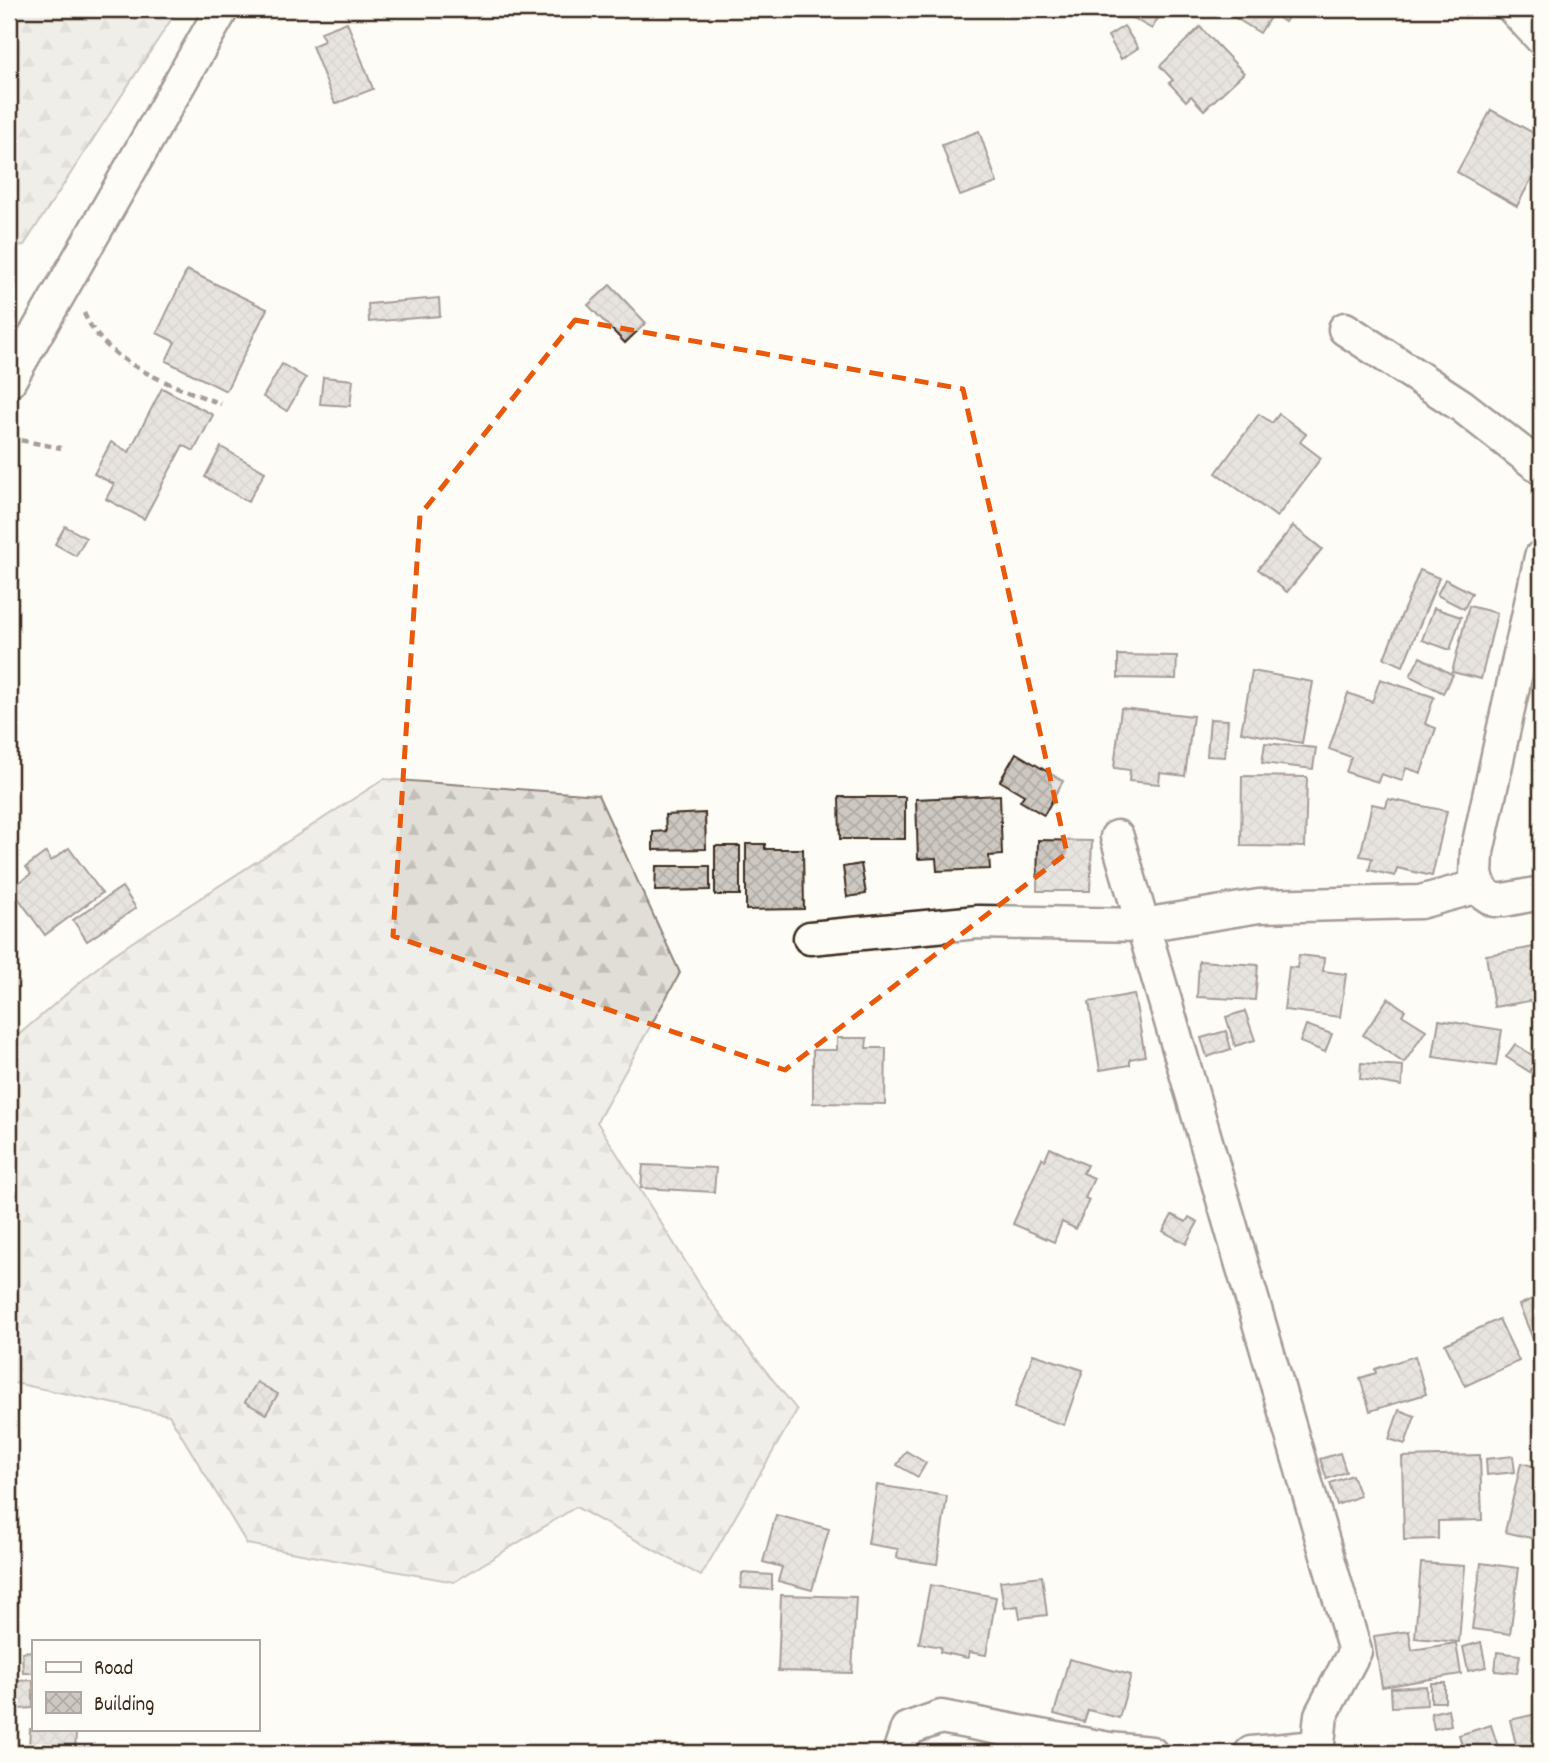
<svg xmlns="http://www.w3.org/2000/svg" width="1550" height="1762" viewBox="0 0 1550 1762" font-family="Dekko,sans-serif">
  <defs>
    <pattern id="forest-firs" width="22" height="20" patternUnits="userSpaceOnUse" patternTransform="scale(1.75)"><rect width="22" height="20" fill="#e1ded7"/><path d="M5 1l3.5 6h-7zM16 11l3.5 6h-7z" fill="#c2bfb8"/></pattern>
    <pattern id="building-cross-hatch" width="8" height="8" patternUnits="userSpaceOnUse" patternTransform="scale(1.75)"><rect width="8" height="8" fill="#cdc8c2"/><path d="M0 0l8 8M0 8l8-8" fill="none" stroke="#b1aca6"/></pattern>
  </defs>
  <rect width="100%" height="100%" fill="#fdfcf7"/>
  <filter id="ink" filterUnits="userSpaceOnUse"><feTurbulence type="fractalNoise" baseFrequency=".0143" numOctaves="2"/><feDisplacementMap in="SourceGraphic" scale="14" xChannelSelector="R" yChannelSelector="G"/><feConvolveMatrix kernelMatrix="1 2 1 2 8 2 1 2 1" color-interpolation-filters="sRGB"/></filter>
  <g filter="url(#ink)">
    <g fill="url(#forest-firs)" stroke="#8e847a" stroke-width="2">
      <path d="M 9,9 L 178,9 L 24,245 L 9,247 Z"/>
      <path d="M 384,779 L 598,795 L 680,973 L 597,1122 L 711,1302 L 797,1410 L 701,1576 L 576,1507 L 454,1582 L 247,1544 L 169,1415 L 9,1382 L 9,1043 L 111,956 Z"/>
    </g>
    <g fill="url(#building-cross-hatch)" stroke="#3b2a1e" stroke-width="2">
      <path d="M 1126,9 L 1163,9 L 1152,29 L 1131,17 L 1133,13 Z"/>
      <path d="M 1221,9 L 1293,9 L 1285,22 L 1272,14 L 1260,33 Z"/>
      <path d="M 347,22 L 373,89 L 335,104 L 312,46 L 324,41 L 321,32 Z"/>
      <path d="M 1124,26 L 1138,48 L 1121,59 L 1108,36 Z"/>
      <path d="M 1200,27 L 1244,73 L 1204,110 L 1191,96 L 1186,101 L 1169,83 L 1173,80 L 1160,66 Z"/>
      <path d="M 1491,110 L 1541,137 L 1541,161 L 1517,206 L 1457,172 Z"/>
      <path d="M 979,131 L 997,183 L 960,196 L 942,145 Z"/>
      <path d="M 187,270 L 267,309 L 226,391 L 166,361 L 175,342 L 157,333 Z"/>
      <path d="M 610,285 L 646,323 L 625,343 L 588,305 Z"/>
      <path d="M 439,298 L 440,316 L 369,322 L 368,304 Z"/>
      <path d="M 282,364 L 306,378 L 287,411 L 263,397 Z"/>
      <path d="M 323,377 L 353,380 L 350,406 L 320,404 Z"/>
      <path d="M 162,388 L 213,415 L 194,451 L 183,445 L 144,519 L 106,499 L 114,484 L 94,474 L 111,442 L 129,452 Z"/>
      <path d="M 1259,414 L 1272,423 L 1279,414 L 1306,434 L 1300,442 L 1321,458 L 1277,517 L 1216,473 Z"/>
      <path d="M 221,447 L 265,472 L 248,502 L 205,477 Z"/>
      <path d="M 65,526 L 86,538 L 76,556 L 55,544 Z"/>
      <path d="M 1293,526 L 1322,549 L 1287,592 L 1258,569 Z"/>
      <path d="M 1420,570 L 1439,578 L 1403,666 L 1384,658 Z"/>
      <path d="M 1445,579 L 1472,593 L 1464,609 L 1437,595 Z"/>
      <path d="M 1469,606 L 1497,613 L 1481,679 L 1452,672 Z"/>
      <path d="M 1434,608 L 1461,617 L 1450,650 L 1422,640 Z"/>
      <path d="M 1118,655 L 1177,656 L 1176,679 L 1118,678 Z"/>
      <path d="M 1420,657 L 1453,675 L 1443,693 L 1410,676 Z"/>
      <path d="M 1252,671 L 1313,682 L 1302,743 L 1241,732 Z"/>
      <path d="M 1380,679 L 1434,697 L 1425,724 L 1436,728 L 1421,773 L 1406,768 L 1402,781 L 1381,774 L 1378,782 L 1346,772 L 1351,757 L 1329,749 L 1348,693 L 1372,702 Z"/>
      <path d="M 1121,708 L 1193,716 L 1185,776 L 1160,773 L 1159,784 L 1129,781 L 1130,770 L 1114,768 Z"/>
      <path d="M 1210,719 L 1228,720 L 1225,757 L 1207,756 Z"/>
      <path d="M 1265,743 L 1316,748 L 1313,769 L 1262,763 Z"/>
      <path d="M 1016,753 L 1063,781 L 1044,815 L 1020,801 L 1024,795 L 1000,781 Z"/>
      <path d="M 1242,776 L 1307,777 L 1305,847 L 1241,846 Z"/>
      <path d="M 1000,795 L 1002,855 L 989,856 L 990,869 L 937,871 L 936,858 L 918,859 L 916,799 Z"/>
      <path d="M 839,797 L 905,797 L 905,839 L 840,839 Z"/>
      <path d="M 1388,799 L 1447,811 L 1432,876 L 1397,868 L 1395,876 L 1369,870 L 1372,858 L 1360,856 L 1372,804 L 1386,807 Z"/>
      <path d="M 705,813 L 706,849 L 653,850 L 653,832 L 666,831 L 665,815 Z"/>
      <path d="M 1038,840 L 1092,841 L 1090,891 L 1037,891 Z"/>
      <path d="M 746,844 L 765,844 L 765,849 L 803,849 L 804,909 L 746,910 Z"/>
      <rect x="715" y="846" width="25" height="49"/>
      <path d="M 69,848 L 102,893 L 45,935 L 11,888 L 31,874 L 26,867 L 46,852 L 51,861 Z"/>
      <path d="M 861,864 L 866,894 L 847,897 L 843,867 Z"/>
      <path d="M 656,866 L 710,866 L 710,890 L 655,891 Z"/>
      <path d="M 122,887 L 136,908 L 87,941 L 73,920 Z"/>
      <path d="M 1541,946 L 1541,999 L 1494,1007 L 1486,955 Z"/>
      <path d="M 1299,955 L 1324,958 L 1323,971 L 1346,974 L 1340,1017 L 1284,1010 L 1289,967 L 1297,968 Z"/>
      <path d="M 1199,961 L 1258,965 L 1255,1000 L 1197,997 Z"/>
      <path d="M 1134,994 L 1145,1056 L 1130,1059 L 1130,1065 L 1100,1070 L 1089,1002 Z"/>
      <path d="M 1388,998 L 1405,1010 L 1402,1015 L 1426,1030 L 1404,1063 L 1363,1035 Z"/>
      <path d="M 1245,1011 L 1255,1040 L 1235,1046 L 1226,1017 Z"/>
      <path d="M 1439,1020 L 1502,1030 L 1496,1066 L 1433,1057 Z"/>
      <path d="M 1306,1025 L 1332,1034 L 1325,1052 L 1300,1042 Z"/>
      <path d="M 1226,1031 L 1231,1049 L 1207,1057 L 1201,1038 Z"/>
      <path d="M 837,1038 L 867,1038 L 866,1048 L 886,1048 L 885,1104 L 813,1103 L 813,1050 L 837,1050 Z"/>
      <path d="M 1515,1044 L 1538,1059 L 1530,1072 L 1506,1057 Z"/>
      <path d="M 1361,1063 L 1403,1066 L 1402,1086 L 1360,1079 Z"/>
      <path d="M 1050,1148 L 1087,1165 L 1083,1173 L 1094,1178 L 1085,1198 L 1089,1200 L 1076,1229 L 1062,1222 L 1054,1242 L 1013,1224 L 1042,1158 L 1045,1160 Z"/>
      <path d="M 643,1165 L 716,1168 L 714,1192 L 641,1188 Z"/>
      <path d="M 1172,1215 L 1186,1222 L 1189,1217 L 1198,1222 L 1186,1244 L 1163,1231 Z"/>
      <path d="M 1541,1295 L 1541,1356 L 1540,1356 L 1519,1305 Z"/>
      <path d="M 1499,1319 L 1519,1361 L 1465,1386 L 1445,1344 Z"/>
      <path d="M 1033,1354 L 1083,1370 L 1064,1425 L 1014,1408 Z"/>
      <path d="M 1415,1356 L 1426,1394 L 1370,1411 L 1360,1378 L 1376,1373 L 1375,1369 Z"/>
      <path d="M 257,1382 L 278,1394 L 266,1414 L 245,1402 Z"/>
      <path d="M 1399,1410 L 1415,1416 L 1405,1444 L 1389,1439 Z"/>
      <path d="M 906,1451 L 926,1463 L 918,1477 L 897,1465 Z"/>
      <path d="M 1340,1453 L 1346,1472 L 1327,1479 L 1320,1459 Z"/>
      <path d="M 1480,1455 L 1482,1520 L 1438,1521 L 1438,1539 L 1404,1540 L 1402,1457 Z"/>
      <path d="M 1513,1456 L 1515,1472 L 1487,1475 L 1486,1459 Z"/>
      <path d="M 1521,1463 L 1541,1468 L 1539,1540 L 1505,1532 Z"/>
      <path d="M 1352,1475 L 1360,1496 L 1337,1505 L 1330,1483 Z"/>
      <path d="M 877,1485 L 947,1496 L 937,1564 L 897,1558 L 898,1549 L 868,1544 Z"/>
      <path d="M 776,1515 L 829,1529 L 812,1590 L 778,1581 L 782,1567 L 763,1562 Z"/>
      <path d="M 1421,1563 L 1465,1566 L 1459,1642 L 1415,1638 Z"/>
      <path d="M 1481,1563 L 1519,1568 L 1510,1634 L 1472,1629 Z"/>
      <path d="M 742,1573 L 772,1575 L 772,1590 L 741,1588 Z"/>
      <path d="M 1042,1576 L 1047,1615 L 1020,1618 L 1018,1606 L 1004,1608 L 1000,1581 Z"/>
      <path d="M 930,1585 L 996,1597 L 986,1655 L 969,1652 L 968,1658 L 940,1652 L 941,1647 L 919,1643 Z"/>
      <path d="M 781,1595 L 856,1597 L 852,1673 L 778,1671 Z"/>
      <path d="M 1409,1631 L 1412,1650 L 1456,1643 L 1461,1674 L 1382,1687 L 1374,1636 Z"/>
      <path d="M 1481,1642 L 1486,1667 L 1468,1671 L 1463,1647 Z"/>
      <path d="M 33,1651 L 33,1673 L 23,1673 L 22,1652 Z"/>
      <path d="M 1497,1652 L 1520,1655 L 1517,1673 L 1495,1671 Z"/>
      <path d="M 1069,1659 L 1131,1675 L 1119,1718 L 1088,1710 L 1084,1722 L 1054,1714 Z"/>
      <path d="M 33,1680 L 33,1708 L 19,1709 L 17,1681 Z"/>
      <rect x="1431" y="1683" width="14" height="19"/>
      <path d="M 9,1686 L 13,1686 L 14,1731 L 9,1731 Z"/>
      <path d="M 1426,1686 L 1427,1705 L 1392,1707 L 1391,1688 Z"/>
      <path d="M 1448,1709 L 1451,1725 L 1434,1729 L 1431,1713 Z"/>
      <path d="M 1541,1713 L 1541,1753 L 1518,1753 L 1510,1720 Z"/>
      <path d="M 1491,1725 L 1500,1753 L 1464,1753 L 1459,1735 Z"/>
      <path d="M 30,1729 L 76,1732 L 75,1753 L 11,1753 L 11,1747 L 29,1748 Z"/>
    </g>
    <g fill="none" stroke-linecap="round" stroke-linejoin="round">
      <g stroke="#3b2a1e" stroke-width="37">
        <g id="minor">
          <path d="M 1514,9 L 1541,38"/>
          <path d="M 1345,329 L 1462,406 L 1541,468"/>
          <path d="M 9,381 L 222,9"/>
          <path d="M 1541,557 L 1477,852 L 1476,875 L 1482,892 L 1494,900 L 1504,900 L 1541,893"/>
          <path d="M 1117,837 L 1355,1651 L 1321,1715 L 1317,1753"/>
          <path d="M 810,938 L 978,922 L 1143,925 L 1259,906 L 1420,902 L 1479,886"/>
          <path d="M 899,1753 L 907,1729 L 941,1717 L 1109,1749 L 1151,1753"/>
          <path d="M 1251,1753 L 1316,1747"/>
        </g>
      </g>
      <g stroke="#3b2a1e" stroke-width="4.5" stroke-dasharray="7 5" stroke-linecap="butt">
        <path d="M 84,313 C 106,365 173,385 221,404"/>
        <path d="M 9,438 L 61,448"/>
      </g>
      <use href="#minor" stroke="#fdfcf7" stroke-width="32"/>
    </g>
  </g>
  <path d="M0 0H1550V1762H0ZM 575,320 L 963,389 L 1067,853 L 785,1070 L 393,936 L 420,515 Z" fill="#fdfcf7" fill-opacity=".55" fill-rule="evenodd"/>
  <path fill="none" stroke="#e8590c" stroke-width="5" stroke-dasharray="14 9" stroke-linejoin="round" d="M 575,320 L 963,389 L 1067,853 L 785,1070 L 393,936 L 420,515 Z"/>
  <rect width="1550" height="1762" fill="none" stroke="#fdfcf7" stroke-width="35"/>
  <rect x="18" y="18" width="1515" height="1727" fill="none" stroke="#3b2a1e" stroke-width="2.5" filter="url(#ink)"/>
  <rect x="32" y="1640" width="228" height="91" fill="#fdfcf7" stroke="#afa8a0" stroke-width="2"/>
  <rect x="46" y="1662" width="35" height="10" fill="#fdfcf7" stroke="#afa8a0" stroke-width="2"/>
  <text x="94" y="1674" font-size="21" fill="#3b2a1e">Road</text>
  <rect x="46" y="1692" width="35" height="21" fill="url(#building-cross-hatch)" stroke="#afa8a0" stroke-width="2"/>
  <text x="94" y="1710" font-size="21" fill="#3b2a1e">Building</text>
</svg>
